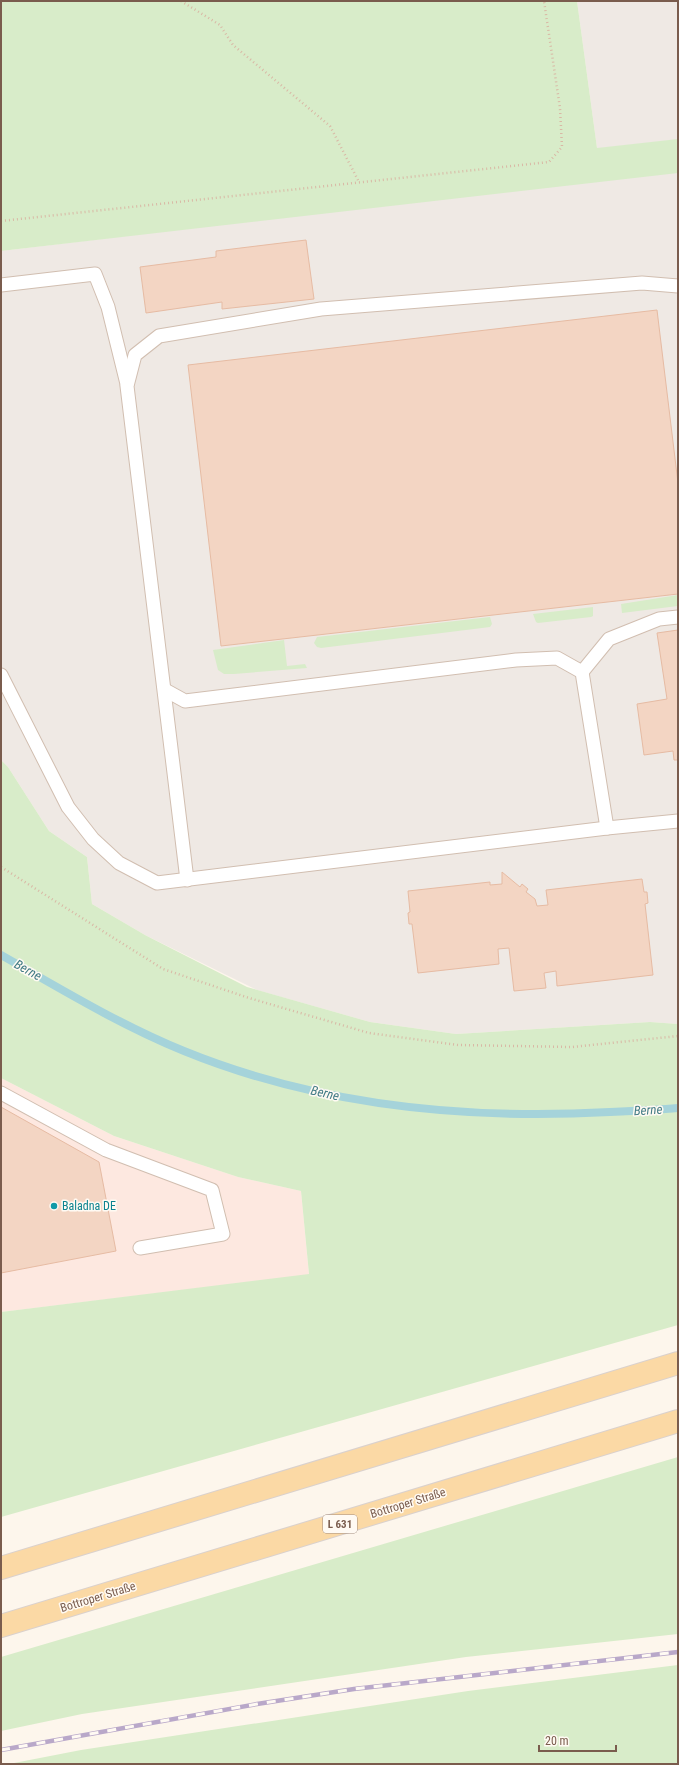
<svg xmlns="http://www.w3.org/2000/svg" width="679" height="1765" viewBox="0 0 679 1765" font-family="'Roboto Condensed',sans-serif">
  <rect width="100%" height="100%" fill="#fdf6ec"/>
  <path fill="#fde8e0" d="M 1,1078 L 114,1136 L 238,1177 L 301,1191 L 309,1275 L 1,1312 Z"/>
  <path fill="#efe9e4" d="M 577,1 L 678,1 L 678,1024 L 650,1022 L 456,1034 L 370,1022 L 257,990 L 145,935 L 92,904 L 87,857 L 49,831 L 8,767 L 1,760 L 1,251 L 101,239 L 597,148 Z"/>
  <g fill="#d8ecc9">
    <path d="M 1,1 L 577,1 L 597,148 L 678,139 L 678,173 L 1,251 Z"/>
    <path d="M 678,595 L 678,606 L 622,613 L 621,604 Z"/>
    <path d="M 593,607 L 593,616 L 591,617 L 538,623 L 536,622 L 533,614 Z"/>
    <path d="M 490,617 L 492,624 L 490,627 L 321,648 L 317,647 L 314,643 L 317,637 Z"/>
    <path d="M 284,640 L 287,666 L 305,664 L 307,668 L 234,674 L 224,674 L 218,670 L 213,650 Z"/>
    <path d="M 1,760 L 8,767 L 49,831 L 87,857 L 92,904 L 145,935 L 247,987 L 370,1022 L 456,1034 L 650,1022 L 678,1024 L 678,1325 L 1,1517 L 1,1312 L 309,1274 L 301,1191 L 238,1177 L 114,1136 L 1,1078 Z"/>
    <path d="M 678,1457 L 678,1634 L 466,1657 L 82,1714 L 1,1731 L 1,1657 Z"/>
    <path d="M 678,1665 L 678,1764 L 9,1764 L 81,1750 L 468,1691 Z"/>
  </g>
  <g fill="none" stroke-linecap="round" stroke-linejoin="round">
    <path stroke="#a5d3da" stroke-width="8" d="M 1,955 C 61,989 120,1025 184,1051 C 319,1106 466,1120 610,1112 C 633,1111 656,1110 678,1108"/>
  </g>
  <g fill="#f3d5c3" stroke="#e6bba3">
    <path d="M 306,240 L 314,299 L 222,309 L 222,302 L 146,313 L 140,267 L 216,257 L 216,251 Z"/>
    <path d="M 657,310 L 678,483 L 678,594 L 221,646 L 188,365 Z"/>
    <path d="M 678,630 L 678,760 L 674,760 L 673,751 L 644,755 L 637,704 L 667,699 L 657,633 Z"/>
    <path d="M 502,872 L 520,887 L 522,884 L 528,889 L 526,892 L 535,899 L 537,906 L 548,905 L 546,890 L 642,879 L 644,892 L 647,892 L 648,903 L 645,904 L 653,975 L 557,986 L 556,971 L 544,973 L 546,988 L 514,991 L 509,948 L 498,949 L 499,964 L 418,973 L 412,924 L 409,924 L 408,913 L 410,912 L 408,891 L 490,882 L 490,885 L 502,884 Z"/>
    <path d="M 1,1107 L 99,1162 L 116,1251 L 1,1273 Z"/>
  </g>
  <g fill="none" stroke-linecap="round" stroke-linejoin="round">
    <g stroke="#d1beb0" stroke-width="15">
      <g id="service">
        <path d="M 1,285 L 95,274 L 108,307 L 127,384"/>
        <path d="M 582,672 L 609,639 L 659,619 L 678,617"/>
        <path d="M 1,675 L 68,807 L 93,839 L 119,863 L 157,883 L 607,828 L 678,821"/>
        <path d="M 165,690 L 185,701 L 516,660 L 557,658 L 582,672 L 607,828"/>
        <path d="M 187,880 L 127,386 L 135,355 L 159,336 L 321,309 L 642,283 L 678,286"/>
        <path d="M 1,1093 L 106,1150 L 212,1190 L 223,1234 L 140,1248"/>
      </g>
    </g>
    <g stroke="#dad1cd" stroke-width="24">
      <g id="primary">
        <path d="M 1,1568 L 678,1363"/>
        <path d="M 1,1626 L 678,1421"/>
      </g>
    </g>
    <g stroke="#d9b8a5" stroke-width="2.5" stroke-dasharray="1 3" stroke-linecap="butt">
      <path d="M 181,1 L 220,25 L 233,45 L 330,126 L 359,182"/>
      <path d="M 1,221 L 549,162 L 562,147 L 560,108 L 544,1"/>
      <path d="M 1,867 L 163,969 L 249,998 L 369,1033 L 458,1045 L 572,1047 L 678,1036"/>
    </g>
    <use href="#service" stroke="#fff" stroke-width="13"/>
    <use href="#primary" stroke="#fbd9a5" stroke-width="22"/>
    <g stroke="#b9a8c9" stroke-width="4.5">
      <path id="rail" d="M 1,1750 L 257,1704 L 354,1689 L 678,1652"/>
    </g>
    <use href="#rail" stroke="#fffaf3" stroke-width="3" stroke-dasharray="9" stroke-linecap="butt"/>
  </g>
  <circle fill="#0f9aa8" stroke="#fffaf3" stroke-width="1.5" cx="54" cy="1206" r="4"/>
  <g text-anchor="middle" dominant-baseline="central" stroke-width="3" stroke-linejoin="round" paint-order="stroke">
    <rect fill="#fffaf3" stroke="#a28b7f" stroke-width="1" x="323" y="1515" width="34" height="18" rx="3"/>
    <g font-size="11" font-weight="bold" fill="#7a5c4d">
      <text x="340" y="1524">L 631</text>
    </g>
    <g font-size="12" fill="#0d838f" stroke="#fffaf3" text-anchor="start">
      <text x="62" y="1206">Baladna DE</text>
    </g>
    <g font-size="12" fill="#7a5c4d" stroke="#fffaf3">
      <text transform="translate(408 1503) rotate(-17)">Bottroper Straße</text>
      <text transform="translate(98 1597) rotate(-17)">Bottroper Straße</text>
    </g>
    <g font-size="13" font-style="italic" fill="#437c86" stroke="#fffaf3">
      <text transform="translate(28 970) rotate(29)">Berne</text>
      <text transform="translate(325 1093) rotate(13)">Berne</text>
      <text transform="translate(648 1110) rotate(-3)">Berne</text>
    </g>
  </g>
  <rect width="679" height="1765" fill="none" stroke="#7a5c4d" stroke-width="4"/>
  <path d="M539 1745v6h77v-6" fill="none" stroke="#7a5c4d" stroke-width="2"/>
  <text x="545" y="1745" font-size="12" fill="#7a5c4d" stroke="#fffaf3" stroke-width="3" paint-order="stroke">20 m</text>
</svg>
